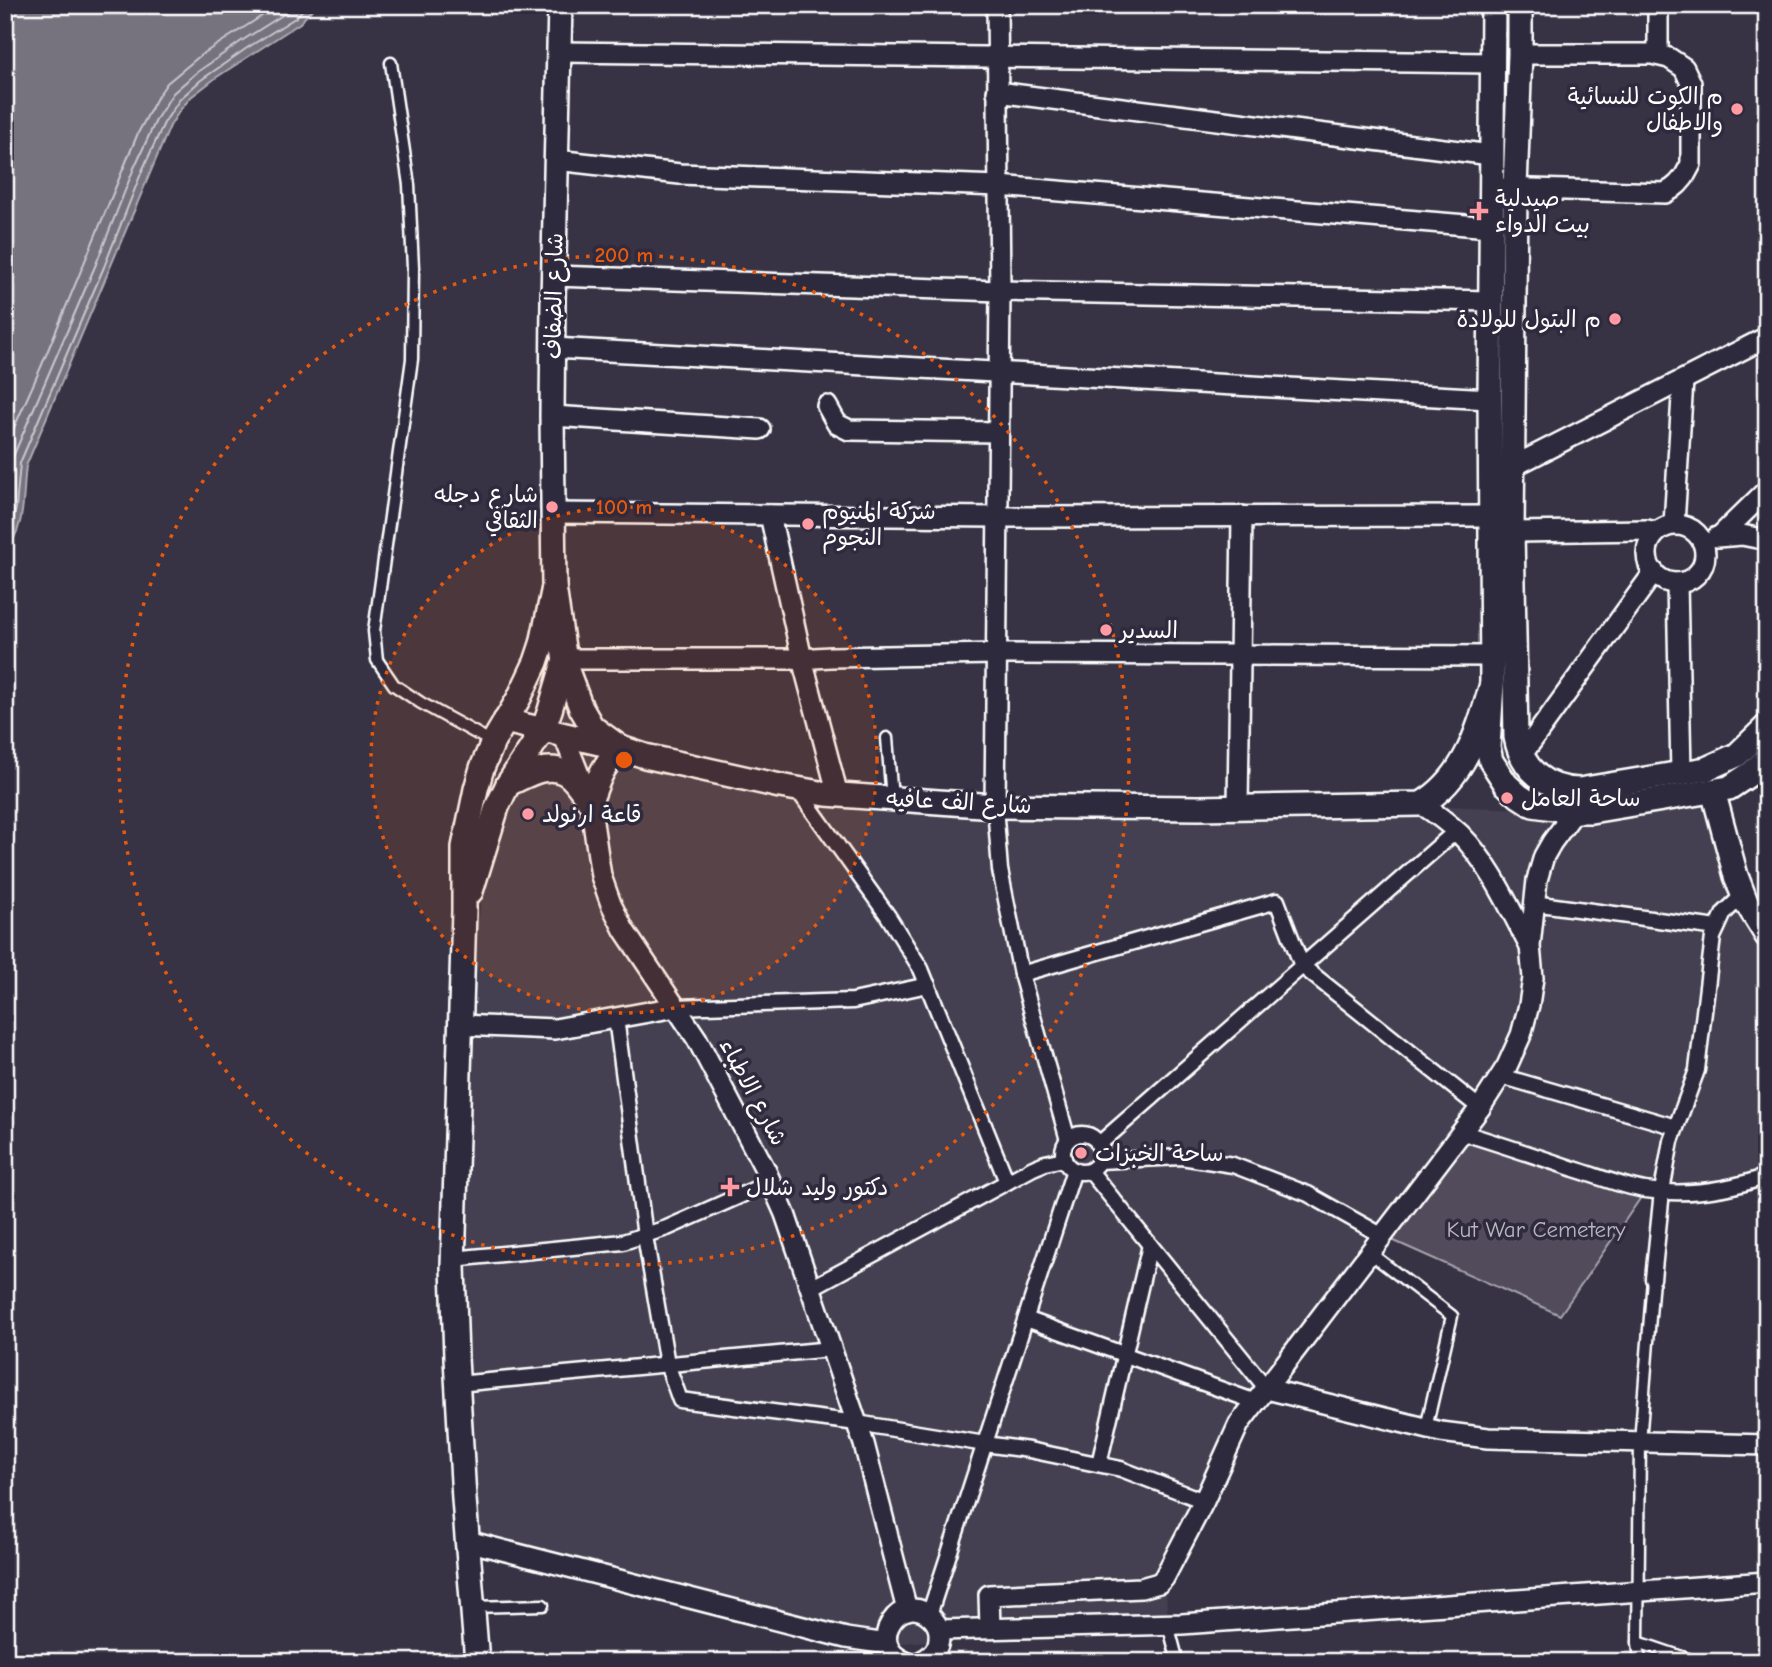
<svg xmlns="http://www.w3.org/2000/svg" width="1772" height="1667" viewBox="0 0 1772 1667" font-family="'Comic Neue','Playpen Sans Arabic',sans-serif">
  <rect width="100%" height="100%" fill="#373345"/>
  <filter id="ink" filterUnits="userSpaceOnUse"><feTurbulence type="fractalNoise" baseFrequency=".0143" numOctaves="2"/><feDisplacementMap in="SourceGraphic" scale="14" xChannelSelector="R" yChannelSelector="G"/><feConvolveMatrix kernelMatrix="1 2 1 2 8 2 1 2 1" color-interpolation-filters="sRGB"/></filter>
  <g filter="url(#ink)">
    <path fill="#444051" d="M 554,703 L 605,739 L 797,789 L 995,806 L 1389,804 L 1575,811 L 1720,791 L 1767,935 L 1767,1174 L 1742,1185 L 1646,1190 L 1461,1132 L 1239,1424 L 1165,1578 L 1168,1624 L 887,1644 L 467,1541 L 453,1259 L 465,1009 L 493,823 Z"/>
    <path fill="#514c5c" stroke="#a8a6ae" stroke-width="2" d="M 1461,1132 L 1646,1190 L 1560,1315 L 1383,1236 Z"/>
    <path fill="#76737f" stroke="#adabb2" stroke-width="2" d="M 5,5 L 316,5 L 300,23 L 217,77 L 191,97 L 180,110 L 170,126 L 26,466 C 22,496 27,526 5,551 Z"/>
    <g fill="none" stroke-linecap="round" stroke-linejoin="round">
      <g stroke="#c8c7cc" stroke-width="2">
        <path d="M 5,448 L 41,367 L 138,133 L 158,96 L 167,83 L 201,55 L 279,5"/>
        <path d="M 5,516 L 12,459 L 96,264 L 134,168 L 157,118 L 173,93 L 196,73 L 243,40 L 289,11 L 295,5"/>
        <path d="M 5,540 L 10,533 L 16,508 L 20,463 L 104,267 L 142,171 L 164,123 L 180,99 L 201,80 L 247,48 L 295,18 L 307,5"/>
      </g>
      <g stroke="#fff" stroke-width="15">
        <g id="service">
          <path d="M 391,63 L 409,185 L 413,268 L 412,359 L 374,631 L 377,660 L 394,685 L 421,703 L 492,742"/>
          <path d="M 887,738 L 892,799"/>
          <path d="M 1370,1253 L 1452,1316 L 1426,1428"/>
          <path d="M 473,1607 L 543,1605"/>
          <path d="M 1168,1624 L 1178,1662"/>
          <path d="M 1638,1642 L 1697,1662"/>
          <path d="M 1640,1662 L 1638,1642 L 1640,1442 L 1653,1279"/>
        </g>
      </g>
      <g stroke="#fff" stroke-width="19">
        <g id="pedestrian">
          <path d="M 797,789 L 888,916 L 921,969 L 1007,1182"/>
          <path d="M 995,806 L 1000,870 L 1021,974 L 1068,1140"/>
          <path d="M 1533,903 L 1717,928"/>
          <path d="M 1021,974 L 1277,901 L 1302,966 L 1480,1108"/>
          <path d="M 676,1007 L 853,1001 L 928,985"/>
          <path d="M 616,1018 L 645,1236 L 667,1364 L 680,1400 L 857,1423 L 985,1444 L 1029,1450 L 1121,1469 L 1204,1501"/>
          <path d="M 1501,1076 L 1676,1127"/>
          <path d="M 1461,1132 C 1499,1144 1536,1156 1574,1169 C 1597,1176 1621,1186 1645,1190 C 1686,1196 1728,1190 1767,1176"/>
          <circle cx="1082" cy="1153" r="19"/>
          <path d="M 1098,1145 L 1456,831"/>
          <path d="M 1099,1161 L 1181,1157 L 1233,1165 L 1308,1194 L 1383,1236"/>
          <path d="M 1090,1171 L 1267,1389"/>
          <path d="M 453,1259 L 623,1242 L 667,1228 L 771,1182"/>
          <path d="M 1653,1279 L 1662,1191 L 1671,1141 L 1697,1070 L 1713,937 L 1724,913 L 1743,895"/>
          <path d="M 811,1288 L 1033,1168 L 1045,1163 L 1064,1159"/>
          <path d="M 1026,1319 L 1256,1402"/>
          <path d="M 457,1384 L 831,1349"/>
          <path d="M 1099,1464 L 1150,1245"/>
          <path d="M 929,1615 L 1074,1170"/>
        </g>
      </g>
      <g stroke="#fff" stroke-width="24">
        <g id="minor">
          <path d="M 1658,5 L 1658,55"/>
          <path d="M 559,52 L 1492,63"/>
          <path d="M 997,92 L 1491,155"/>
          <path d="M 556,160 L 680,174 L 999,186 L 1490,227"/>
          <path d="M 1499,188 L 1665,193 L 1672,189 L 1678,184 L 1684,177 L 1691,164 L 1691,83 L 1684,68 L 1669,58 L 1652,54 L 1520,54"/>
          <path d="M 554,276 L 1000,291 L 1490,301"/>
          <path d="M 553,348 L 1490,399"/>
          <path d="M 827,406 L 837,424 L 849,430 L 998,432"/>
          <path d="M 552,416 L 760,429"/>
          <path d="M 1512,467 L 1767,337"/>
          <path d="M 554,513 L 997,517 L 1492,516"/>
          <path d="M 770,515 L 802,659 L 838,795"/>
          <path d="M 1674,524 L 1683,381"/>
          <circle cx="1676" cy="554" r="29"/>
          <path d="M 1512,532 L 1647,530 L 1656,532"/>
          <path d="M 1720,536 L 1767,490"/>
          <path d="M 1717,537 L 1742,535 L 1767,540"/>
          <path d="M 1677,583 L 1681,772"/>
          <path d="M 565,659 L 797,659 L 831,657 L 996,654 L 1492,656"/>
          <path d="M 563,734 L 590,802 L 601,876 L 611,904 L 624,930 L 697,1039 L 766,1171 L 785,1214 L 864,1444 L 907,1610"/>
          <path d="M 1521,756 L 1654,572"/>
          <path d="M 1421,804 C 1435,813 1448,823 1460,834 C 1491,865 1509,907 1529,945"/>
          <path d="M 995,806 L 1000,291 L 997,5"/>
          <path d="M 1238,807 L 1242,516"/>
          <path d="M 459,1025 L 555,1029 L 676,1007"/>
          <path d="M 1267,1389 L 1441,1432 L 1488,1438 L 1767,1445"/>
          <path d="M 467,1541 L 846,1638 L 887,1644"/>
          <path d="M 990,1628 L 989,1595 L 1141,1588 L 1159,1583 L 1164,1578 L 1204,1501 L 1239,1424 L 1480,1108 L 1507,1066 L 1521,1035 L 1529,1005 L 1533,978 L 1530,946 L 1537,880 L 1544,856 L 1552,842 L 1575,811"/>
          <path d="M 939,1630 L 1182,1624 L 1767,1582"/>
          <path d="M 906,1662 C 862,1645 902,1587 932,1618 C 937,1623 940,1630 939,1638 C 939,1650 931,1657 920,1662"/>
        </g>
      </g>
      <g stroke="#fff" stroke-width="28">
        <g id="tertiary">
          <path d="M 560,5 L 553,300 L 552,416 L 554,587 L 566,668 L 581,708 L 592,727 L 621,748 C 602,766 599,778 590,802"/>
          <path d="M 1493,5 L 1490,399 L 1492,684 L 1488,747 L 1491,761 L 1506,784 L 1519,796 L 1533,805 L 1575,811 L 1591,811 L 1729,788 L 1753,772 L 1767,758"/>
          <path d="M 1520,5 L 1520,54 L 1515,188 L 1512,532 L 1516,737 C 1522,770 1546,789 1579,790 L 1706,769 L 1737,755 L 1767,726"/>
          <path d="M 505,721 L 621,748 L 645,756 L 780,786 L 826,794 L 995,806 L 1199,808 L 1421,804 C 1465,779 1479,729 1492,684"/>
          <path d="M 508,784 C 525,777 546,762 565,773 C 575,778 583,793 590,802"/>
          <path d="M 1713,791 L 1736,876 L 1746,902 L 1767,936"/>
          <path d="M 471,891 L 497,807 L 508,784 L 543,730 L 550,710 L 565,659"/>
          <path d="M 477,1662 L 464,1499 L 456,1358 L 453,1266 L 464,911 L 464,847 L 476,789 L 482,768 L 493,742 L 519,698 L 536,662 L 542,644 L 554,587"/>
        </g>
      </g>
      <use href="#service" stroke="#2f2a3d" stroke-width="10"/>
      <use href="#pedestrian" stroke="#2f2a3d" stroke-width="14"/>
      <use href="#minor" stroke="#2f2a3d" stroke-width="19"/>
      <use href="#tertiary" stroke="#2f2a3d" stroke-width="23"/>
    </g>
  </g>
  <circle cx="624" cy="760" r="253" fill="#e8590c" fill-opacity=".12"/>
  <g fill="none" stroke="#e8590c" stroke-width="3.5" stroke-dasharray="3.5 7">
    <circle cx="624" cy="760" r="253"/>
    <circle cx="624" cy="760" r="505"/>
  </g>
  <g fill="#ff9aa2" stroke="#2f2a3d" stroke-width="2.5">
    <circle cx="1737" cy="109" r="7"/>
    <path d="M1475.5 200.5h7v7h7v7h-7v7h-7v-7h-7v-7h7z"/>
    <circle cx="1615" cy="319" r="7"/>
    <circle cx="552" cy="507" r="7"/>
    <circle cx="808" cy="524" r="7"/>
    <circle cx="1106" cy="630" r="7"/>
    <circle cx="1507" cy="798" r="7"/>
    <circle cx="528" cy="814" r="7"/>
    <circle cx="1081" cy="1153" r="7"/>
    <path d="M726.5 1176.5h7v7h7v7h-7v7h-7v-7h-7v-7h7z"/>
  </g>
  <g text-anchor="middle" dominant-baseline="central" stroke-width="7" stroke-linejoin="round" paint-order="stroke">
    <g font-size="23" fill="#fff" stroke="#2f2a3d" text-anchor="start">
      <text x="1723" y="96" text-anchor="end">م الكوت للنسائية<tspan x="1723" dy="26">والاطفال</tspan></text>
      <text x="1495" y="198">صيدلية<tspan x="1495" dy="26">بيت الدواء</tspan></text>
      <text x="1601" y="319" text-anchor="end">م البتول للولادة</text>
      <text x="538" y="494" text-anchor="end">شارع دجله<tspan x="538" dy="26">الثقافي</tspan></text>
      <text x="822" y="511">شركة المنيوم<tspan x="822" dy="26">النجوم</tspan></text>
      <text x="1120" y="630">السدير</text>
      <text x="1521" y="798">ساحة العامل</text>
      <text x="542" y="814">قاعة ارنولد</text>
      <text x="1095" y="1153">ساحة الخبزات</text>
      <text x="746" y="1187">دكتور وليد شلال</text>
    </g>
    <g font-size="23" fill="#fff" stroke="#2f2a3d">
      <text transform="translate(554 296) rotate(-89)">شارع الضفاف</text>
      <text transform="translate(959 802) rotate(3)">شارع الف عافيه</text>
      <text transform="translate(753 1092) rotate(62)">شارع الاطباء</text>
    </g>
    <g font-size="23" fill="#b9b7be" stroke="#2f2a3d">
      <text x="1536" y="1229">Kut War Cemetery</text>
    </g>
  </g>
  <circle cx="624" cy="760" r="10" fill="#e8590c" stroke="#2f2a3d" stroke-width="3.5"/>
  <g font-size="21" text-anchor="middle" font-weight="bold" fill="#e8590c" stroke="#2f2a3d" stroke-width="7" stroke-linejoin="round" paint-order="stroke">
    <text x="624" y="262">200 m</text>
    <text x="624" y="514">100 m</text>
  </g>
  <rect width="1772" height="1667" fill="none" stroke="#2f2a3d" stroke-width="28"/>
  <rect x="14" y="14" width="1744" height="1639" fill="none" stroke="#fff" stroke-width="2.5" filter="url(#ink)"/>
</svg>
